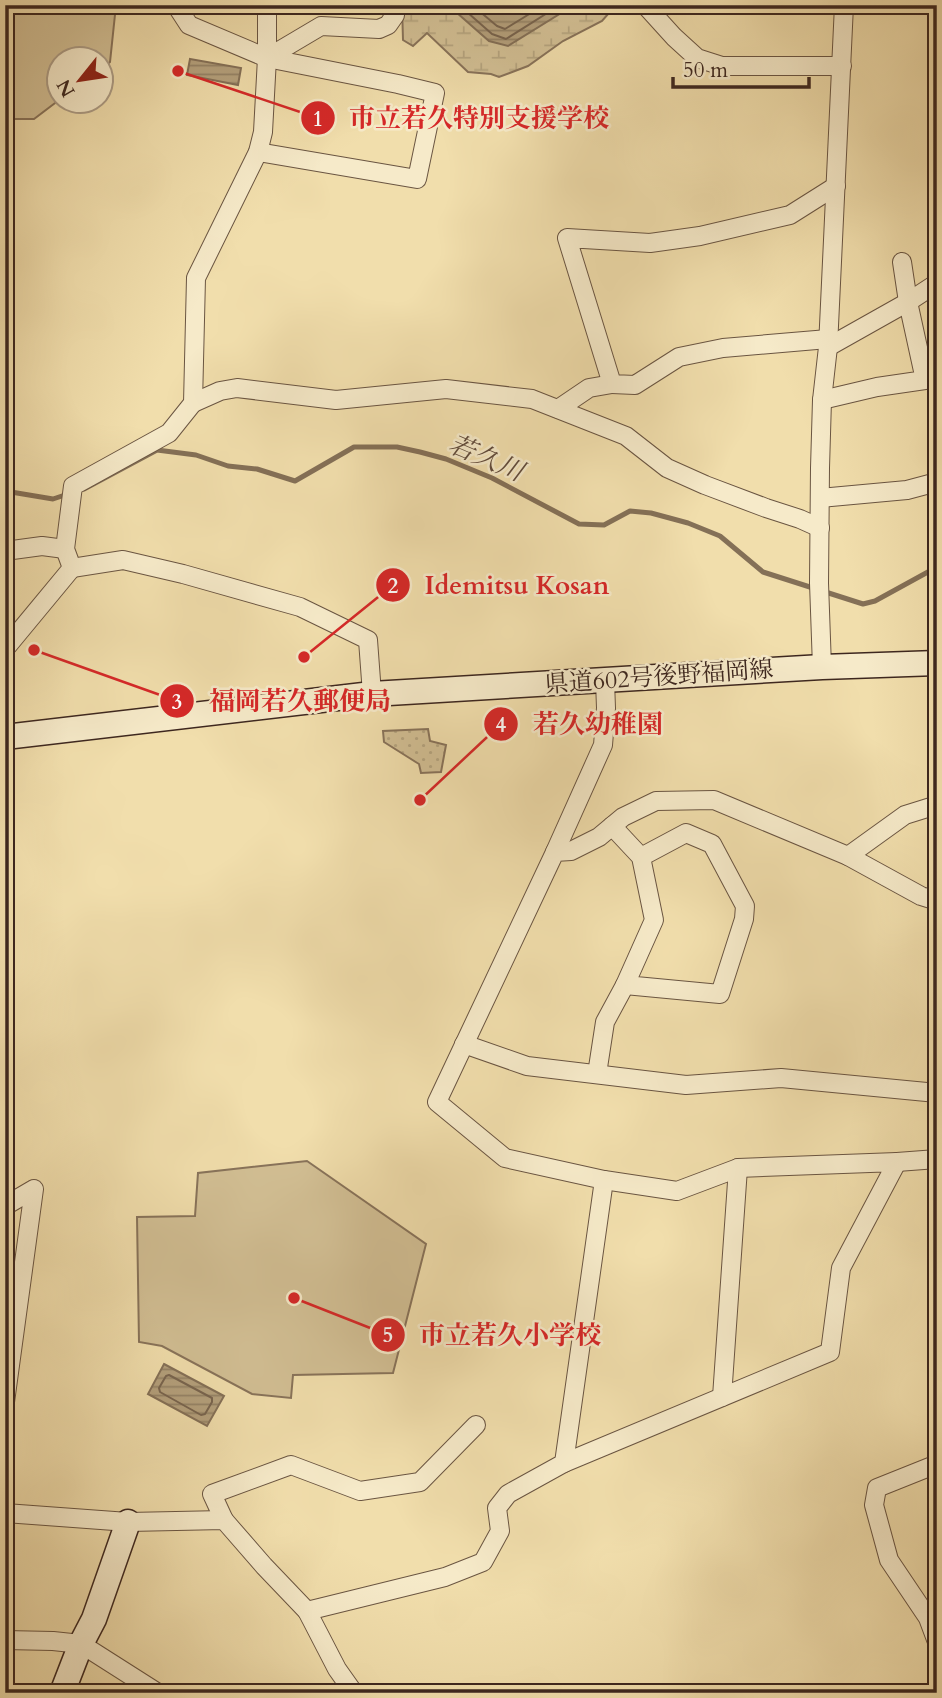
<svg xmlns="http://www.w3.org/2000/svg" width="942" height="1698" viewBox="0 0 942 1698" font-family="Cardo,'Noto Serif JP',serif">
  <defs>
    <pattern id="grass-dots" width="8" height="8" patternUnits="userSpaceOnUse" patternTransform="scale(1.75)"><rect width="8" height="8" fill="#d2bf94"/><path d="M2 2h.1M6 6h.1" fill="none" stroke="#b5a47f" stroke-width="1.8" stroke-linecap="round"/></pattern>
    <pattern id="wetland-marsh" width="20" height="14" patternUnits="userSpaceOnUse" patternTransform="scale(1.75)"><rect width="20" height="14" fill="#d2bf94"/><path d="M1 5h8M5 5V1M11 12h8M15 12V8" fill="none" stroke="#b5a47f"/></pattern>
    <pattern id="water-rules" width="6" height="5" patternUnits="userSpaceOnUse" patternTransform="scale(1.75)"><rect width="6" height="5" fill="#b4a07c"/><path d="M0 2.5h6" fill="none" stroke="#948265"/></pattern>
  </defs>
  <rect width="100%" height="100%" fill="#f1deac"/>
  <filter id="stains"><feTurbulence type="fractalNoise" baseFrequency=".00286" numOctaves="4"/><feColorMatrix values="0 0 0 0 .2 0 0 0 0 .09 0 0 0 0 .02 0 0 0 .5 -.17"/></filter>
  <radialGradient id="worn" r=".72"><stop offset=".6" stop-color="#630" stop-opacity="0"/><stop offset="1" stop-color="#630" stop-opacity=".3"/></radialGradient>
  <path fill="url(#grass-dots)" stroke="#88735a" stroke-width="2" d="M 428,729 L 430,741 L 446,745 L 441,772 L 421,773 L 419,764 L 384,742 L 383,731 Z"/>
  <path fill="url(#wetland-marsh)" stroke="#88735a" stroke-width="2" d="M 402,5 L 616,5 L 602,21 L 563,41 L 528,66 L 499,77 L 491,74 L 468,72 L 427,33 L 413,46 L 403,40 Z"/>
  <g fill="#d2bf94" stroke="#88735a" stroke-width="2">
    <path d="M 5,5 L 116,5 L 110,62 L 102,69 L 102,60 L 60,60 L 59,100 L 34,119 L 5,119 Z"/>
    <path d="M 307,1161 L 426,1244 L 393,1373 L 293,1375 L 291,1398 L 252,1394 L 162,1346 L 139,1342 L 137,1217 L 195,1216 L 198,1173 Z"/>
  </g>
  <g fill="url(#water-rules)" stroke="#847057" stroke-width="2">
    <path d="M 448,5 L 574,5 L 508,46 L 489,41 Z"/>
    <path d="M 190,59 L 241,68 L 238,85 L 187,75 Z"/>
    <path d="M 164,1364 L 224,1396 L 207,1426 L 148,1394 Z"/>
  </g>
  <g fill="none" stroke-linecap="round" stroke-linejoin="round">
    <g stroke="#78644e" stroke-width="2">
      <path d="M 459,5 L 492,34 L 506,39 L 560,5"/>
      <path d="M 472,5 L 497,26 L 505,29 L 544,5"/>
      <path d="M 169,1375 L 212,1398 L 212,1402 L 205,1414 L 201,1415 L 160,1392 L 159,1388 L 166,1376 Z"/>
    </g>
    <g stroke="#847057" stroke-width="5">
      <path d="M 84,489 L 157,450 L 196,455 L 228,466 L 257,469 L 295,481 L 354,447 L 397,447 L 420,452 L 446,459 L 492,478 L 579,524 L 604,525 L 630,511 L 651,513 L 688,523 L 720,536 L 763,572 L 863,604 L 875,601 L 937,567"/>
      <path d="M 5,491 L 53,499 L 68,494"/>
    </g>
    <g stroke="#6a5542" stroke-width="20">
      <g id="street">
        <path d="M 176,5 L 189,25 L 267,58 L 267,5"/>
        <path d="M 645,5 L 674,37 L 697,58 L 722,66 L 842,66"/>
        <path d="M 258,152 L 417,179 L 435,93 L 398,84 L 267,58"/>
        <path d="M 828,339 L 723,348 L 679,357 L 635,385 L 612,384 L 567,238 L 650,243 L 700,236 L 790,215 L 836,186"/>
        <path d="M 828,347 L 908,302 L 937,283"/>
        <path d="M 822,400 L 877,387 L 925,380 L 908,302 L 902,262"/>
        <path d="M 193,403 L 220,391 L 237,388 L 336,400 L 446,389 L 532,399 L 626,436 L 667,468 L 705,485 L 766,508 L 800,519 L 820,528"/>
        <path d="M 558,409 L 589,388 L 612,384"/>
        <path d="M 820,498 L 907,490 L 937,482"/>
        <path d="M 5,551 L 42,546 L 65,549"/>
        <path d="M 72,568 L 123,560 L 183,574 L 300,607 L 368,640 L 372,694"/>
        <path d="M 5,649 L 72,568 L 65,549 L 73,486 L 169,433 L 193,403 L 196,278 L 258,152 L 263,132 L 267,58 L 321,26 L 379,29 L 388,25 L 395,15 L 393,5"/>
        <path d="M 822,667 L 819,583 L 820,468 L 822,400 L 828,347 L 844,5"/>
        <path d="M 612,826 L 641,857 L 686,833 L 712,844 L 745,906 L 744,919 L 720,994 L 625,985 L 654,920 L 641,857"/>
        <path d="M 555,852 L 603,745 L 606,708 L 605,681"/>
        <path d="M 848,856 L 921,896 L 937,901"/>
        <path d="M 464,1044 L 527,1066 L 686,1085 L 781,1078 L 937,1093"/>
        <path d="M 597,1074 L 605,1022 L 625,985"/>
        <path d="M 897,1162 L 937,1159"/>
        <path d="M 5,1206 L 34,1189 L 5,1402"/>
        <path d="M 722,1397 L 738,1168"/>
        <path d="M 564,1463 L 830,1352 L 841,1268 L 897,1162 L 738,1168 L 677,1191 L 604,1180"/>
        <path d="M 937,1464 L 877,1488 L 874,1505 L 889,1560 L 928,1618 L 937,1642"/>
        <path d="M 5,1513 L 128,1522 L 224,1520 L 264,1566 L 307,1611 L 445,1577 L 483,1562 L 500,1531 L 497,1508 L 508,1494 L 564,1463 L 604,1180 L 505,1158 L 437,1102 L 555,852 L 571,851 L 599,837 L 623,817 L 656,801 L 714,800 L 848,856 L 905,815 L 937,805"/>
        <path d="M 224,1520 L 212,1494 L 291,1465 L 360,1491 L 420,1482 L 476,1425"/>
        <path d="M 307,1611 L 337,1669 L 354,1693"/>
        <path d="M 5,1640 L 53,1641 L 81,1644 L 158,1693"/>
      </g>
    </g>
    <g stroke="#3d271f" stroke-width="27">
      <g id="secondary">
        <path d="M 5,737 L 372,694 L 822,667 L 937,663"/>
        <path d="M 62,1693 L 81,1644 L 94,1619 L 128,1522"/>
      </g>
    </g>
    <use href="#street" stroke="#f6eac9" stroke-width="18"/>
    <use href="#secondary" stroke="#f6eac9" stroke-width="24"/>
  </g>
  <g text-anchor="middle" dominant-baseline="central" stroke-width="5" stroke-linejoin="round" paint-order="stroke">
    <g font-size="24" fill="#3d271f" stroke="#f6eac9">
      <text transform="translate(659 677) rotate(-4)">県道602号後野福岡線</text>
    </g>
    <g font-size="26" font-style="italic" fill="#614b3b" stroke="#f6eac9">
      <text transform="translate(486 458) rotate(23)">若久川</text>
    </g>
  </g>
  <path fill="none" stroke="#d62828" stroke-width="2.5" d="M178 71L318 118M304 657L393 585M34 650L177 701M420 800L501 724M294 1298L388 1335"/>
  <g fill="#d62828" stroke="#f6eac9" stroke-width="2.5">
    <circle cx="178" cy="71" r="7"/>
    <circle cx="304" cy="657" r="7"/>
    <circle cx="34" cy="650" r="7"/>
    <circle cx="420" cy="800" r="7"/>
    <circle cx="294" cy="1298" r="7"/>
    <circle cx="318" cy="118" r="18"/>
    <circle cx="393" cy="585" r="18"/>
    <circle cx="177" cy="701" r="18"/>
    <circle cx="501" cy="724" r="18"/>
    <circle cx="388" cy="1335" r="18"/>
  </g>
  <g font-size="21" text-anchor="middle" font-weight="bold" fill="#fff">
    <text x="318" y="126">1</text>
    <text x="393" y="593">2</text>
    <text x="177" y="709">3</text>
    <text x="501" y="732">4</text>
    <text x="388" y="1342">5</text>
  </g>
  <g font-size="26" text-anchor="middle" font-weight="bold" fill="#d62828" stroke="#f6eac9" stroke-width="5" stroke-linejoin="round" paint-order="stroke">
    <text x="479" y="127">市立若久特別支援学校</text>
    <text x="517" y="594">Idemitsu Kosan</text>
    <text x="300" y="710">福岡若久郵便局</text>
    <text x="598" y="733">若久幼稚園</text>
    <text x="510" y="1344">市立若久小学校</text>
  </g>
  <rect width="942" height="1698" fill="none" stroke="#f1deac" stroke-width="28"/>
  <rect x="7" y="7" width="928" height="1684" fill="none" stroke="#3d271f" stroke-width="3.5"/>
  <rect x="14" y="14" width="914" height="1670" fill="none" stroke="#3d271f" stroke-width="2"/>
  <g transform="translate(80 80) rotate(240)"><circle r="33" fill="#f6eac9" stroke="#ac9c85" stroke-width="2"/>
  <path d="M0-5L12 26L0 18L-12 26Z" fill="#8f2418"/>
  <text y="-10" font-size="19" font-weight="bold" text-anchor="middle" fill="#3d271f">N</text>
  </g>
  <path d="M673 77v10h136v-10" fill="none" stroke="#3d271f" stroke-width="3.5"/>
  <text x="683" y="77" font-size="21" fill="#3d271f" stroke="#f6eac9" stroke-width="5" paint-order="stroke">50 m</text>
  <rect width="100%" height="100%" filter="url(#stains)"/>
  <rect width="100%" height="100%" fill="url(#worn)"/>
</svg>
